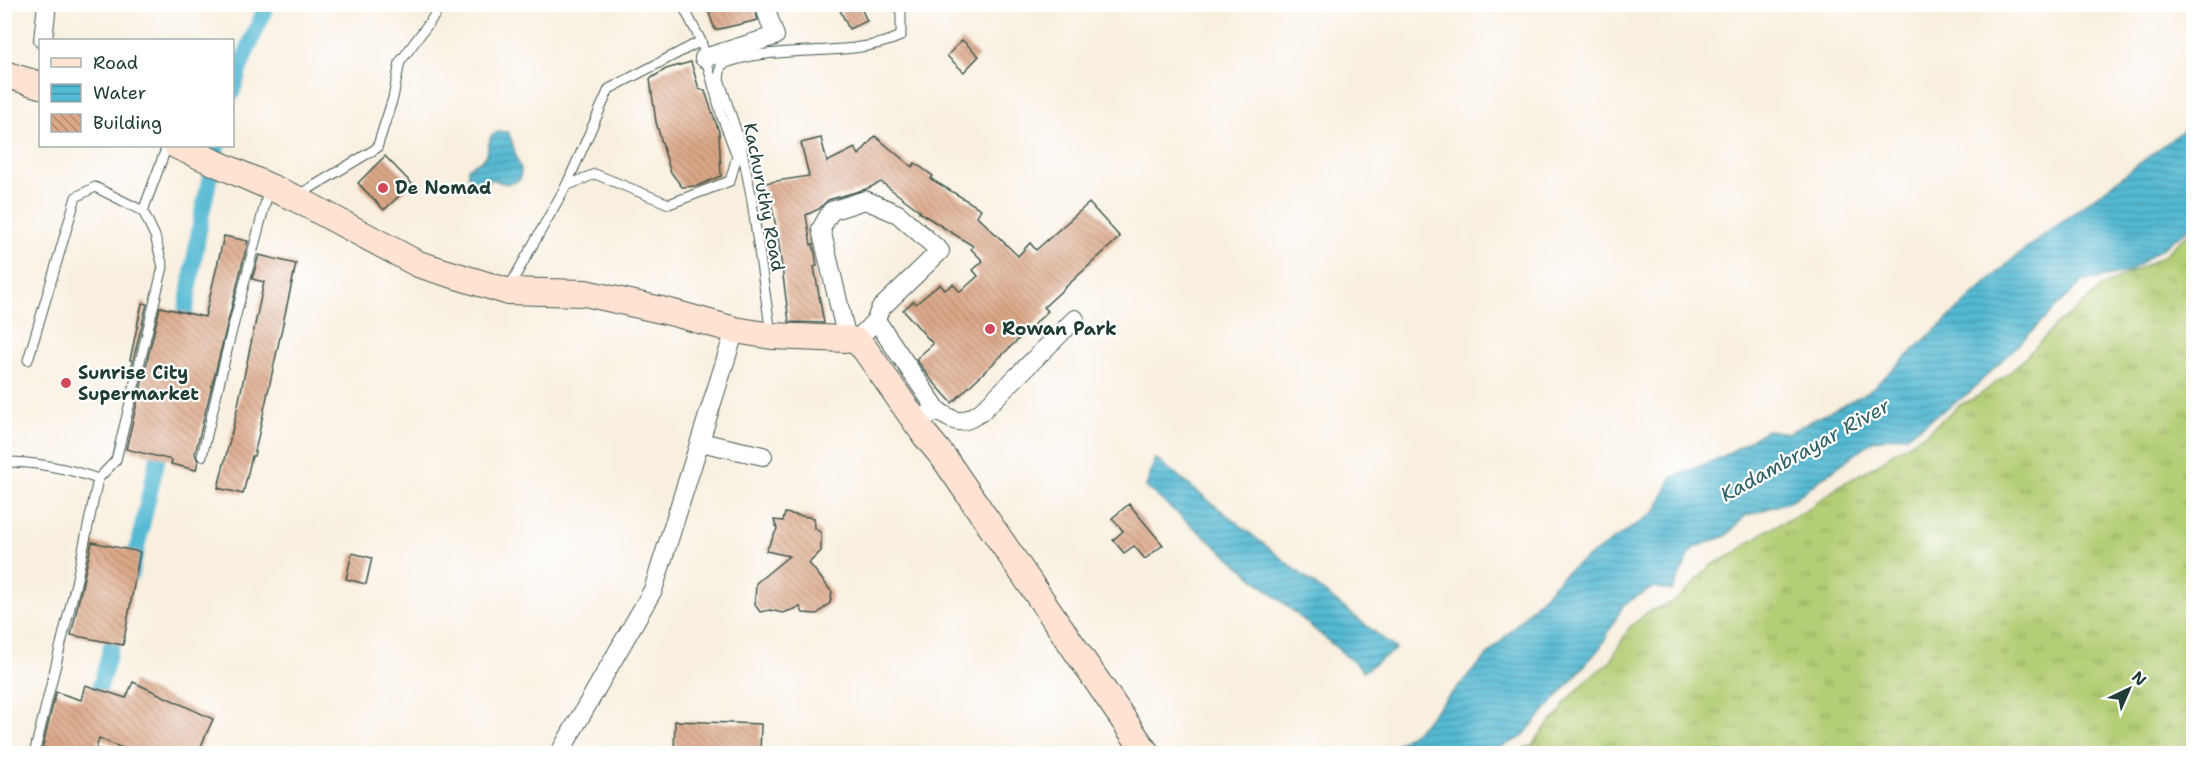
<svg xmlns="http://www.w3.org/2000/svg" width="2198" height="758" viewBox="0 0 2198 758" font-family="'Shantell Sans',sans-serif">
  <defs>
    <pattern id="grass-tufts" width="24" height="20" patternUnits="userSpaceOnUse" patternTransform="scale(1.5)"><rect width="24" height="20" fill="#b3ce74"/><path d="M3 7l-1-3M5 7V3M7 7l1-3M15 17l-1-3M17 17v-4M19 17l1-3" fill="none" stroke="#91a860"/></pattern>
    <pattern id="water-rules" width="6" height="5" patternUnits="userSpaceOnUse" patternTransform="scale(1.5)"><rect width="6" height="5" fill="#54b9d3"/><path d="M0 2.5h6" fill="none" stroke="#4598ac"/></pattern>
    <pattern id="building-back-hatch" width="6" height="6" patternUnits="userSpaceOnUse" patternTransform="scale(1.5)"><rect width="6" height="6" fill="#dca787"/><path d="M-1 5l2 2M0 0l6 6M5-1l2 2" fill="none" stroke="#b2896f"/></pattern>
  </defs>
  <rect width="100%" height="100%" fill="#fff"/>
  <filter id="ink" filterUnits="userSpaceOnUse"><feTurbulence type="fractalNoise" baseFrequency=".0167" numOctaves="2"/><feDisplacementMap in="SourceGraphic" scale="12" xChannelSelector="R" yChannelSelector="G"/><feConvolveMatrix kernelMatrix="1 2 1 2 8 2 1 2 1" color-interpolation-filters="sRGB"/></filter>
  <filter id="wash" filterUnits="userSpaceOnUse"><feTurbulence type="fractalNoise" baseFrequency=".008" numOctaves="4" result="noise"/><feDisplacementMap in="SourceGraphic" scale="24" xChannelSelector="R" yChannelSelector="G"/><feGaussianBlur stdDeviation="1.35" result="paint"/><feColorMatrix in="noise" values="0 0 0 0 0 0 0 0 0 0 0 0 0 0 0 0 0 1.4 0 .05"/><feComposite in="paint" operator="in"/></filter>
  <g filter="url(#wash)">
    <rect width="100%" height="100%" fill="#f8efdf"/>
    <path fill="url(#grass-tufts)" stroke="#698654" stroke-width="1.5" d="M 2193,229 L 2193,753 L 1515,753 L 1532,745 L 1550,722 L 1560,714 L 1564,704 L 1590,677 L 1610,662 L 1629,628 L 1648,612 L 1673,602 L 1688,590 L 1711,565 L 1732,555 L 1766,531 L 1802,513 L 1841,485 L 1877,465 L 1894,452 L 1925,434 L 1958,406 L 1977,397 L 2015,368 L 2058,323 L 2080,307 L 2101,287 L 2162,257 Z"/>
    <g fill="url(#water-rules)" stroke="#3a7b84" stroke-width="1.5">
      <path d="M 2193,124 L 2193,226 L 2128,272 L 2082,282 L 1970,392 L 1908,435 L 1874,440 L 1791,501 L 1745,516 L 1726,536 L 1693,548 L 1672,591 L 1654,587 L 1624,604 L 1600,648 L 1521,738 L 1487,753 L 1387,753 L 1396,744 L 1416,731 L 1566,572 L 1656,511 L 1671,478 L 1722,457 L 1767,430 L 1788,433 L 1868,392 L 2014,258 L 2181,132 Z"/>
      <path d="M 498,132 L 508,132 C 515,145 514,157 521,169 L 520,179 C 511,186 502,184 493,179 L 481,186 C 471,182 467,179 468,168 L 485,158 L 491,136 Z"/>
      <path d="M 1155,458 L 1396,649 L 1364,671 L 1146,487 Z"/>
    </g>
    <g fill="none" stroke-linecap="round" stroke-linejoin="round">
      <g stroke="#54b9d3" stroke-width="16">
        <path d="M 232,93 L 241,65 L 267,4"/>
        <path d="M 182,333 L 202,213 L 217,146"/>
        <path d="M 131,574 L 163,435"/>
        <path d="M 78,754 L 97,698 L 118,622"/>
      </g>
    </g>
    <g id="blocks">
      <g fill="url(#building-back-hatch)">
        <path d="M 706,4 L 753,4 L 758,20 L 715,30 Z"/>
        <path d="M 837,4 L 859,4 L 867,21 L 849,29 Z"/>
        <path d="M 962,40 L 979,56 L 964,72 L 947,56 Z"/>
        <path d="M 691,62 L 699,89 L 705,91 L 719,132 L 721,176 L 697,186 L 682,187 L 670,171 L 656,122 L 650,79 L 666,69 Z"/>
        <path d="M 875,136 L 912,167 L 915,163 L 933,176 L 931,179 L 981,209 L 977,216 L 1018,256 L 1030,243 L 1036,250 L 1089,203 L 1120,237 L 1044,307 L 1048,311 L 952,403 L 929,377 L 916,359 L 933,344 L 903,310 L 914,301 L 916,304 L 940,284 L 945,290 L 953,284 L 960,292 L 978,276 L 973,270 L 983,261 L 971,249 L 973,246 L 919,212 L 920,211 L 881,182 L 866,189 L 828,200 L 819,209 L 806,215 L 811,245 L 813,244 L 815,254 L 817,266 L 814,267 L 824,323 L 789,322 L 778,237 L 772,207 L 768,207 L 764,183 L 809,176 L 801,143 L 821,138 L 827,162 L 855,148 L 859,155 Z"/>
        <path d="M 385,156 L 412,184 L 384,210 L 358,183 Z"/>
        <path d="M 224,236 L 248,241 L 195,454 L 198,461 L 196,470 L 171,464 L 172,460 L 126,449 L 160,307 L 205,317 Z"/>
        <path d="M 259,255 L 296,264 L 254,456 L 252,456 L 243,494 L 218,488 L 235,419 L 264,282 L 252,279 Z"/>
        <path d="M 142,303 L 147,304 L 129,377 L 133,361 L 130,360 Z"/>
        <path d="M 1129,504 L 1163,545 L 1145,559 L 1134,546 L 1124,553 L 1113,540 L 1123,531 L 1112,518 Z"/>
        <path d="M 785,513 L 814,518 L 815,528 L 821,533 L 821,551 L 809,563 L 832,592 L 830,603 L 817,614 L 803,613 L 800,607 L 783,613 L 770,610 L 760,612 L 755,605 L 756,583 L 789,556 L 766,551 L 777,529 L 774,520 L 783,521 Z"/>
        <path d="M 92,542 L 140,552 L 123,645 L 71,635 Z"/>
        <path d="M 352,553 L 372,558 L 366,584 L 346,579 Z"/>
        <path d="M 133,682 L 213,719 L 198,753 L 133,753 L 99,738 L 95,753 L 41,753 L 56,692 L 81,700 L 85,685 L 126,698 Z"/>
        <path d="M 675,721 L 761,724 L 760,753 L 674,753 Z"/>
      </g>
    </g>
  </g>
  <g filter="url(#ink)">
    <use href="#blocks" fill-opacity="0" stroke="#40584e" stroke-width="1.5"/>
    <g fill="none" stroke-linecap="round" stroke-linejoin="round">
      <g stroke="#40584e" stroke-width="11">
        <g id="service">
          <path d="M 566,186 L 609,89 L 701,41"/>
          <path d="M 297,196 L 377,148 L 393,98 L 400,62 L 443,4"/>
          <path d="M 508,289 L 566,186 L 595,174 L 669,204 L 730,181 L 737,156 L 722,117 L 701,41 L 682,4"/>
          <path d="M 771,334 L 751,195 L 741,145 L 719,79 L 721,65 C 775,42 848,60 901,36 L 901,13 L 897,4"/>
          <path d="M 28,360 L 76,197 L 95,187 L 143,211"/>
          <path d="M 202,456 L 231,334 L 269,189"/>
          <path d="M 4,462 C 38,462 67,468 98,479 L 76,583 L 34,754"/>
          <path d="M 98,479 L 116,460 L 163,267 L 155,236 L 143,211 L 167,146"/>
        </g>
      </g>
      <g stroke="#40584e" stroke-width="20">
        <g id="minor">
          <path d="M 43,40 L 47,4"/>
          <path d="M 704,58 L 775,36 L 764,4"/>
          <path d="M 876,320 L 938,411"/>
          <path d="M 847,339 L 821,229 L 831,211 L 865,200 L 898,214 L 940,251 L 880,309 L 876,320 L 856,341"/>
          <path d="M 915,420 L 938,411 C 958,424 960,425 981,412 L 1075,319"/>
          <path d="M 700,442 L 763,456"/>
          <path d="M 559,754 L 653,590 L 735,330"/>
        </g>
      </g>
      <g stroke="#40584e" stroke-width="28">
        <g id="secondary">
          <path d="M 4,74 L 40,85"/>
          <path d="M 177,146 L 295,198 L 418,264 L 506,291 L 585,293 L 670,312 L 735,330 L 772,336 L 847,339 L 856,341 L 864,348 L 925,435 L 944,458 L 1147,754"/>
        </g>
      </g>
      <use href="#service" stroke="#fff" stroke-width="9"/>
      <use href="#minor" stroke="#fff" stroke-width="18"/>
      <use href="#secondary" stroke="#fee3d2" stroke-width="26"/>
    </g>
  </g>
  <g fill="#d1495b" stroke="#fff" stroke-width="2">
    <circle cx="383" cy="188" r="6"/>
    <circle cx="990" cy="329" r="6"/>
    <circle cx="66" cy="383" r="6"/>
  </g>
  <g text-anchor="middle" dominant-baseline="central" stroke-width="4.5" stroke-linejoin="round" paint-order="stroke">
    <g font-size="18" font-weight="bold" fill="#1f3d34" stroke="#fff" text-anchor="start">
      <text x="395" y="188">De Nomad</text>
      <text x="1002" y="329">Rowan Park</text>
      <text x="78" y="373">Sunrise City<tspan x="78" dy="21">Supermarket</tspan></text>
    </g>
    <g font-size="18" fill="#1f3d34" stroke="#fff">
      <text transform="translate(764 197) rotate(79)">Kachuruthy Road</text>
    </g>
    <g font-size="20" font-style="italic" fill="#2f6264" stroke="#fff">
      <text transform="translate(1805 450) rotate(-29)">Kadambrayar River</text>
    </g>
  </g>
  <rect width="2198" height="758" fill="none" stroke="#fff" stroke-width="24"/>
  <rect x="39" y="39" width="195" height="108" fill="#ffffff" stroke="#a5b1ae" stroke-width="1.5"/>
  <rect x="51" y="58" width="30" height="9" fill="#fee3d2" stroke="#a5b1ae" stroke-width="1.5"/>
  <text x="93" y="69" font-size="18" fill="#1f3d34">Road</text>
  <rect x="51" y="84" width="30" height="18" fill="url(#water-rules)" stroke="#a5b1ae" stroke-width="1.5"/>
  <text x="93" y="99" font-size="18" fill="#1f3d34">Water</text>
  <rect x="51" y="114" width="30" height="18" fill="url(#building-back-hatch)" stroke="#a5b1ae" stroke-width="1.5"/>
  <text x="93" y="129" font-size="18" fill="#1f3d34">Building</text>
  <g transform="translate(2129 689) rotate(44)" stroke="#ffffff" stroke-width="4.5" paint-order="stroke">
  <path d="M0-4.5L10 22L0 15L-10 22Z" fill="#1f3d34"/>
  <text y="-9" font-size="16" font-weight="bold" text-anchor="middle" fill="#1f3d34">N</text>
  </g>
</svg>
